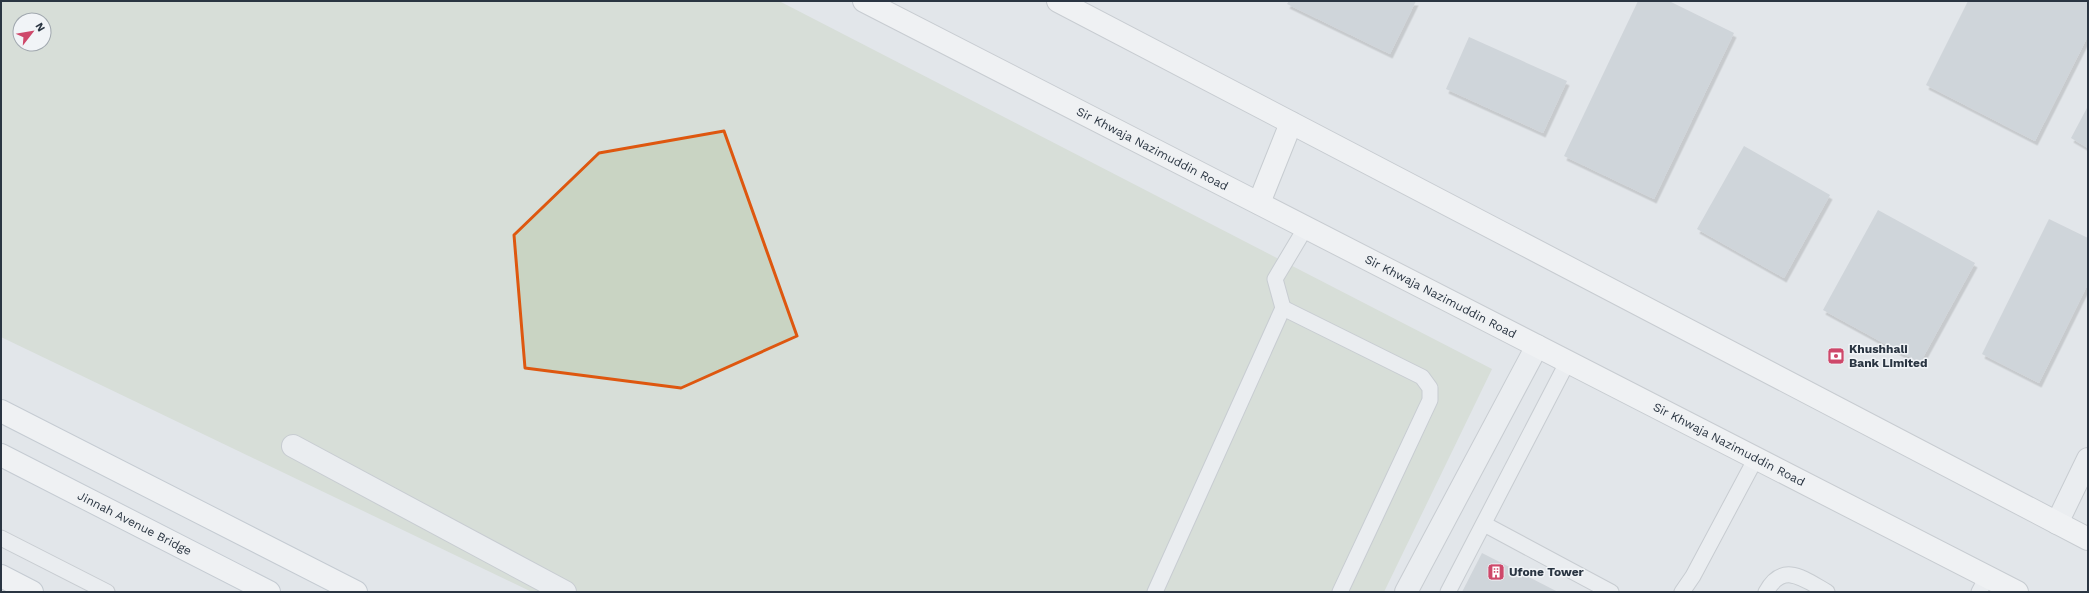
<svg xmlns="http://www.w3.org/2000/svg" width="2089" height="593" viewBox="0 0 2089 593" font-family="'Work Sans',sans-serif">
  <defs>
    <filter id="shadow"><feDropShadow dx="2.5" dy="4.5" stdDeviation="0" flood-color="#0004"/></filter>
  </defs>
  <rect width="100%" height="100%" fill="#e2e6ea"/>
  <path fill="#c9d4c3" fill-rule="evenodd" d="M 1,1 L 779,1 L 1492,369 L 1384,592 L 532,592 L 1,337 ZM 20,20 L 44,20 L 44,44 L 20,44 Z"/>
  <g fill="#b9c0c7" filter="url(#shadow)">
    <path d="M 1289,1 L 1416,1 L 1390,54 L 1287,4 Z"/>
    <path d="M 1638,1 L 1669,1 L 1734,33 L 1654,199 L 1564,156 Z"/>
    <path d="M 1968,1 L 2088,1 L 2088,36 L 2035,141 L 1926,85 Z"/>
    <path d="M 1469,37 L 1567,81 L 1543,133 L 1446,89 Z"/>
    <path d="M 2088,106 L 2088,148 L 2071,138 Z"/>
    <path d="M 1744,146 L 1830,195 L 1784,278 L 1697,229 Z"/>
    <path d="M 1878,210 L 1975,263 L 1920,363 L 1823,310 Z"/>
    <path d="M 2049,219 L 2088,238 L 2088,284 L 2039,383 L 1982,354 Z"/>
    <path d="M 1482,553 L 1558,592 L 1462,592 Z"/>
  </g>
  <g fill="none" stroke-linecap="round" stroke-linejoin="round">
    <g stroke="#a7adb4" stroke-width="17">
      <g id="service">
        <path d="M 1283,308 L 1422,377 L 1430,388 L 1430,400 L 1340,592"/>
        <path d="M 1484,524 L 1611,592"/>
        <path d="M 1,538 L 107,592"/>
        <path d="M 1155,592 L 1283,308 L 1275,279 L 1306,227"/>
        <path d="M 1448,592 L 1568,361"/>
        <path d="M 1682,592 L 1693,576 L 1756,458"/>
        <path d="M 1766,592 C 1783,561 1804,579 1827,592"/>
        <path d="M 1979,592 L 1987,577"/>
      </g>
    </g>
    <g stroke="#a7adb4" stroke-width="24">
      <g id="minor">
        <path d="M 293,446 L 565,592"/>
        <path d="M 2057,523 L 2088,459"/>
        <path d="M 1406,592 L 1537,346"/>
      </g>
    </g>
    <g stroke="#a7adb4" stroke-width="24">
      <g id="secondary">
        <path id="s1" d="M 864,1 L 2017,592"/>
        <path d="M 1058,1 L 2088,539"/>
        <path d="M 1259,203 L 1291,123"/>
      </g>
    </g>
    <g stroke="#a1abb6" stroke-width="24">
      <g id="primary">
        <path d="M 1,411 L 356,592"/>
        <path id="s2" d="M 1,455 L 269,592"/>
        <path d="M 1,576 L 32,592"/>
      </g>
    </g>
    <use href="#service" stroke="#f4f6f8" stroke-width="15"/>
    <use href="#minor" stroke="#f4f6f8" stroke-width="22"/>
    <use href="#secondary" stroke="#fff" stroke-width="22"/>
    <use href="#primary" stroke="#fff" stroke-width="22"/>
  </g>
  <path d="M0 0H2089V593H0ZM 724,131 L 797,336 L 681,388 L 525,368 L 514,235 L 599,153 Z" fill="#e2e6ea" fill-opacity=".55" fill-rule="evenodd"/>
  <path fill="none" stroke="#de570f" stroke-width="3" stroke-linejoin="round" d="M 724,131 L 797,336 L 681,388 L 525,368 L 514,235 L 599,153 Z"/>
  <defs>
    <g id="bank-square" transform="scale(0.9)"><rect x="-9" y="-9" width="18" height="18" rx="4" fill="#ce486a" stroke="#f1f4f7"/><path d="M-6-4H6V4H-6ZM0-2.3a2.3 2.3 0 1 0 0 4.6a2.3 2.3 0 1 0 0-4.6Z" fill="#fff"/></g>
    <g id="building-square" transform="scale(0.9)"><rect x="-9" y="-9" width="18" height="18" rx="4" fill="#ce486a" stroke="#f1f4f7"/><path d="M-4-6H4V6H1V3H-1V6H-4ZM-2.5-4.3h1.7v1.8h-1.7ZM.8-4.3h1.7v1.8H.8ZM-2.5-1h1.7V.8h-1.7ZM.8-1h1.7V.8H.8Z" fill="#fff"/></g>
  </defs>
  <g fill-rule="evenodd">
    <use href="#bank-square" x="1836" y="356"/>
    <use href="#building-square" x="1496" y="572"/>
  </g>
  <g text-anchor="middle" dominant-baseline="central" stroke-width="3" stroke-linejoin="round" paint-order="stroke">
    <g font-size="12" fill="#2a3542" stroke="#f1f4f7">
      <text stroke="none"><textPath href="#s1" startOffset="324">Sir Khwaja Nazimuddin Road</textPath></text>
      <text stroke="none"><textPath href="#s1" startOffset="648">Sir Khwaja Nazimuddin Road</textPath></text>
      <text stroke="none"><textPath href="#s1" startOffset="972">Sir Khwaja Nazimuddin Road</textPath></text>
      <text stroke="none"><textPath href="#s2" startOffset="150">Jinnah Avenue Bridge</textPath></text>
    </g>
    <g font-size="12" font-weight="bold" fill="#2a3542" stroke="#f1f4f7" text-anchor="start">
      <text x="1849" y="349">Khushhali<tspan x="1849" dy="14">Bank Limited</tspan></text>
      <text x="1509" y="572">Ufone Tower</text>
    </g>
  </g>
  <rect width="2089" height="593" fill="none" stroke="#2a3542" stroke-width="4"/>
  <g transform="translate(32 32) rotate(59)"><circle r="19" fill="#f1f4f7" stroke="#a1a8af"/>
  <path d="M0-3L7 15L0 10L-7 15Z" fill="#ce486a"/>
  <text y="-6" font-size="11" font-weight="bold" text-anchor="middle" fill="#2a3542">N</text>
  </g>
</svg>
